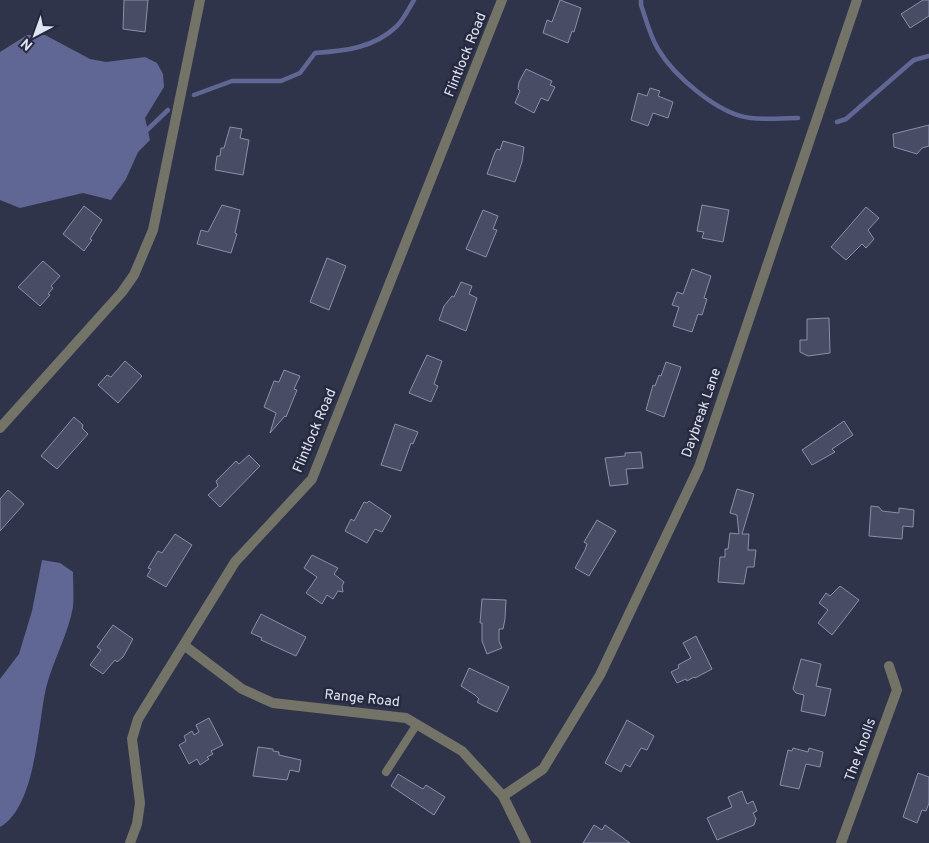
<svg xmlns="http://www.w3.org/2000/svg" width="929" height="843" viewBox="0 0 929 843" font-family="Overpass,sans-serif">
  <rect width="100%" height="100%" fill="#30344a"/>
  <g fill="#606795">
    <path d="M 27,35 L 45,35 L 90,59 L 106,62 L 145,57 L 157,63 L 163,74 L 164,87 L 145,118 L 150,140 L 138,152 L 126,179 L 111,200 L 83,193 L 20,208 L 0,200 L 0,52 Z"/>
    <path d="M 42,560 L 60,563 L 73,572 C 73,584 74,596 73,607 C 68,635 53,660 46,688 C 38,723 36,807 0,827 L 0,679 L 19,654 L 32,611 Z"/>
  </g>
  <g fill="none" stroke-linecap="round" stroke-linejoin="round">
    <g stroke="#606795" stroke-width="4.5">
      <path d="M 641,0 L 641,5 C 646,19 650,36 658,49 C 674,76 719,115 751,118 C 766,120 783,118 798,118"/>
      <path d="M 194,95 L 232,81 L 281,81 L 300,73 L 315,53 C 345,51 374,48 397,26 C 404,19 409,8 414,0"/>
      <path d="M 837,122 L 846,119 L 908,65 L 914,60 L 929,56"/>
      <path d="M 145,132 L 168,110"/>
    </g>
  </g>
  <g fill="#484c64" stroke="#8a8faa">
    <path d="M 124,0 L 148,0 L 145,32 L 123,29 Z"/>
    <path d="M 560,0 L 581,8 L 574,32 L 572,31 L 568,43 L 543,33 L 547,20 L 552,22 Z"/>
    <path d="M 923,0 L 929,0 L 929,16 L 910,28 L 901,14 Z"/>
    <path d="M 526,69 L 552,81 L 550,85 L 555,87 L 548,101 L 541,98 L 534,113 L 515,103 L 520,91 L 518,89 L 519,82 Z"/>
    <path d="M 650,88 L 660,91 L 658,96 L 673,102 L 668,118 L 653,113 L 648,126 L 631,120 L 638,93 L 647,96 Z"/>
    <path d="M 929,125 L 929,146 L 922,148 L 917,154 L 894,147 L 893,134 Z"/>
    <path d="M 230,127 L 242,129 L 240,138 L 249,140 L 243,175 L 215,170 L 217,156 L 220,156 L 221,148 L 224,148 Z"/>
    <path d="M 503,141 L 524,147 L 522,162 L 515,182 L 487,174 L 495,152 L 497,149 L 500,150 Z"/>
    <path d="M 222,205 L 240,210 L 235,233 L 237,234 L 231,253 L 197,244 L 201,230 L 208,232 Z"/>
    <path d="M 702,205 L 729,210 L 723,242 L 702,238 L 704,232 L 697,231 Z"/>
    <path d="M 84,206 L 102,220 L 90,239 L 92,240 L 84,251 L 63,234 Z"/>
    <path d="M 866,207 L 879,218 L 868,230 L 874,239 L 866,248 L 862,244 L 846,260 L 831,247 Z"/>
    <path d="M 483,210 L 498,216 L 493,229 L 497,230 L 486,257 L 466,249 Z"/>
    <path d="M 327,258 L 346,266 L 329,310 L 310,302 Z"/>
    <path d="M 43,261 L 60,276 L 51,286 L 53,288 L 48,294 L 50,295 L 40,306 L 18,287 Z"/>
    <path d="M 692,269 L 711,276 L 704,298 L 707,299 L 702,315 L 698,314 L 692,332 L 673,326 L 679,307 L 672,305 L 677,292 L 683,294 Z"/>
    <path d="M 461,282 L 472,286 L 469,294 L 477,298 L 466,331 L 439,320 L 444,306 L 452,296 L 454,297 Z"/>
    <path d="M 829,318 L 830,353 L 808,356 L 800,352 L 800,340 L 807,340 L 807,319 Z"/>
    <path d="M 427,355 L 442,361 L 434,384 L 438,386 L 431,402 L 409,393 Z"/>
    <path d="M 125,361 L 142,376 L 118,403 L 98,385 L 107,375 L 111,377 Z"/>
    <path d="M 666,362 L 681,367 L 664,417 L 646,410 L 653,385 L 655,386 L 659,375 L 661,376 Z"/>
    <path d="M 284,370 L 300,376 L 294,389 L 297,390 L 286,417 L 285,416 L 270,433 L 276,413 L 264,407 L 274,381 L 279,382 Z"/>
    <path d="M 74,417 L 83,425 L 82,428 L 88,434 L 57,469 L 41,456 Z"/>
    <path d="M 844,421 L 853,435 L 832,449 L 835,452 L 812,465 L 802,450 Z"/>
    <path d="M 395,424 L 418,432 L 413,444 L 411,443 L 401,471 L 381,465 Z"/>
    <path d="M 641,452 L 643,468 L 626,469 L 628,484 L 610,486 L 605,458 L 625,456 L 625,453 Z"/>
    <path d="M 249,455 L 260,466 L 220,507 L 208,495 L 218,486 L 216,481 L 236,461 L 239,464 Z"/>
    <path d="M 737,489 L 754,494 L 742,534 L 749,534 L 748,550 L 756,550 L 754,567 L 747,567 L 744,584 L 718,582 L 720,557 L 725,557 L 725,549 L 728,549 L 730,533 L 739,534 L 737,515 L 730,513 Z"/>
    <path d="M 8,490 L 24,504 L 0,531 L 0,499 Z"/>
    <path d="M 369,501 L 391,516 L 382,532 L 375,529 L 367,543 L 345,531 L 351,519 L 354,521 L 364,502 L 367,503 Z"/>
    <path d="M 871,506 L 879,507 L 882,511 L 899,513 L 899,508 L 914,510 L 913,527 L 903,526 L 902,539 L 869,536 Z"/>
    <path d="M 597,520 L 616,531 L 589,576 L 575,568 L 585,550 L 587,544 L 584,542 Z"/>
    <path d="M 175,534 L 192,545 L 166,587 L 147,576 L 151,569 L 148,568 L 158,551 L 162,553 Z"/>
    <path d="M 312,555 L 338,568 L 334,574 L 344,582 L 342,586 L 343,592 L 338,591 L 333,599 L 327,595 L 322,604 L 306,593 L 317,577 L 304,568 Z"/>
    <path d="M 840,586 L 859,600 L 832,635 L 818,623 L 828,610 L 819,603 L 826,593 L 830,596 Z"/>
    <path d="M 482,599 L 506,600 L 505,619 L 503,629 L 499,629 L 499,641 L 502,648 L 487,654 L 482,641 L 482,623 L 480,623 Z"/>
    <path d="M 261,614 L 306,637 L 296,656 L 261,640 L 262,638 L 251,633 Z"/>
    <path d="M 113,625 L 133,639 L 123,657 L 117,662 L 115,660 L 103,674 L 90,665 L 101,650 L 97,647 Z"/>
    <path d="M 696,636 L 712,669 L 695,678 L 694,677 L 687,681 L 686,679 L 677,683 L 671,672 L 679,668 L 678,665 L 691,658 L 683,643 Z"/>
    <path d="M 801,659 L 821,664 L 816,686 L 831,689 L 825,716 L 801,711 L 804,695 L 796,693 L 793,689 Z"/>
    <path d="M 469,668 L 509,687 L 497,712 L 482,705 L 477,702 L 479,699 L 475,695 L 461,686 Z"/>
    <path d="M 209,718 L 223,745 L 211,751 L 213,754 L 207,757 L 209,759 L 200,765 L 197,759 L 189,764 L 179,745 L 186,741 L 184,736 L 192,731 L 194,735 L 199,732 L 196,725 Z"/>
    <path d="M 627,720 L 654,736 L 647,750 L 641,748 L 630,767 L 625,764 L 621,772 L 605,763 Z"/>
    <path d="M 258,747 L 273,749 L 273,751 L 279,752 L 279,755 L 301,760 L 299,772 L 290,770 L 287,780 L 253,776 Z"/>
    <path d="M 793,748 L 808,752 L 809,748 L 823,752 L 820,767 L 806,764 L 799,789 L 780,785 L 788,750 L 792,751 Z"/>
    <path d="M 918,773 L 929,777 L 929,803 L 926,811 L 922,810 L 917,823 L 903,817 Z"/>
    <path d="M 398,774 L 423,789 L 426,785 L 445,797 L 434,815 L 391,786 Z"/>
    <path d="M 742,791 L 747,804 L 753,801 L 757,811 L 753,813 L 756,819 L 754,825 L 717,840 L 707,818 L 732,807 L 728,797 Z"/>
    <path d="M 594,825 L 602,830 L 605,825 L 630,843 L 583,843 Z"/>
  </g>
  <g fill="none" stroke-linecap="round" stroke-linejoin="round">
    <path stroke="#747367" stroke-width="8" d="M 386,772 L 417,724"/>
    <g stroke="#747367" stroke-width="10">
      <path d="M 0,428 L 122,292 L 134,275 L 153,230 L 200,0"/>
      <path d="M 185,646 L 242,689 L 273,703 L 406,718 L 462,751 L 503,796 L 526,843"/>
      <path d="M 503,796 L 543,769 L 600,675 L 699,467 L 857,0"/>
      <path d="M 130,843 L 137,824 L 140,803 L 132,739 L 138,719 L 235,562 L 312,479 L 502,0"/>
      <path d="M 841,843 L 897,690 L 889,666"/>
    </g>
  </g>
  <g text-anchor="middle" dominant-baseline="central" stroke-width="5" stroke-linejoin="round" paint-order="stroke">
    <g font-size="14" fill="#e1e4f3" stroke="#262a3f">
      <text transform="translate(466 55) rotate(-68)">Flintlock Road</text>
      <text transform="translate(702 413) rotate(-71)">Daybreak Lane</text>
      <text transform="translate(315 431) rotate(-67)">Flintlock Road</text>
      <text transform="translate(362 699) rotate(6)">Range Road</text>
      <text transform="translate(861 750) rotate(-70)">The Knolls</text>
    </g>
  </g>
  <g transform="translate(35 35) rotate(221)" stroke="#262a3f" stroke-width="4" paint-order="stroke">
  <path d="M0-4L9 19L0 12L-9 19Z" fill="#e1e4f3"/>
  <text y="-8" font-size="14" font-weight="bold" text-anchor="middle" fill="#e1e4f3">N</text>
  </g>
</svg>
